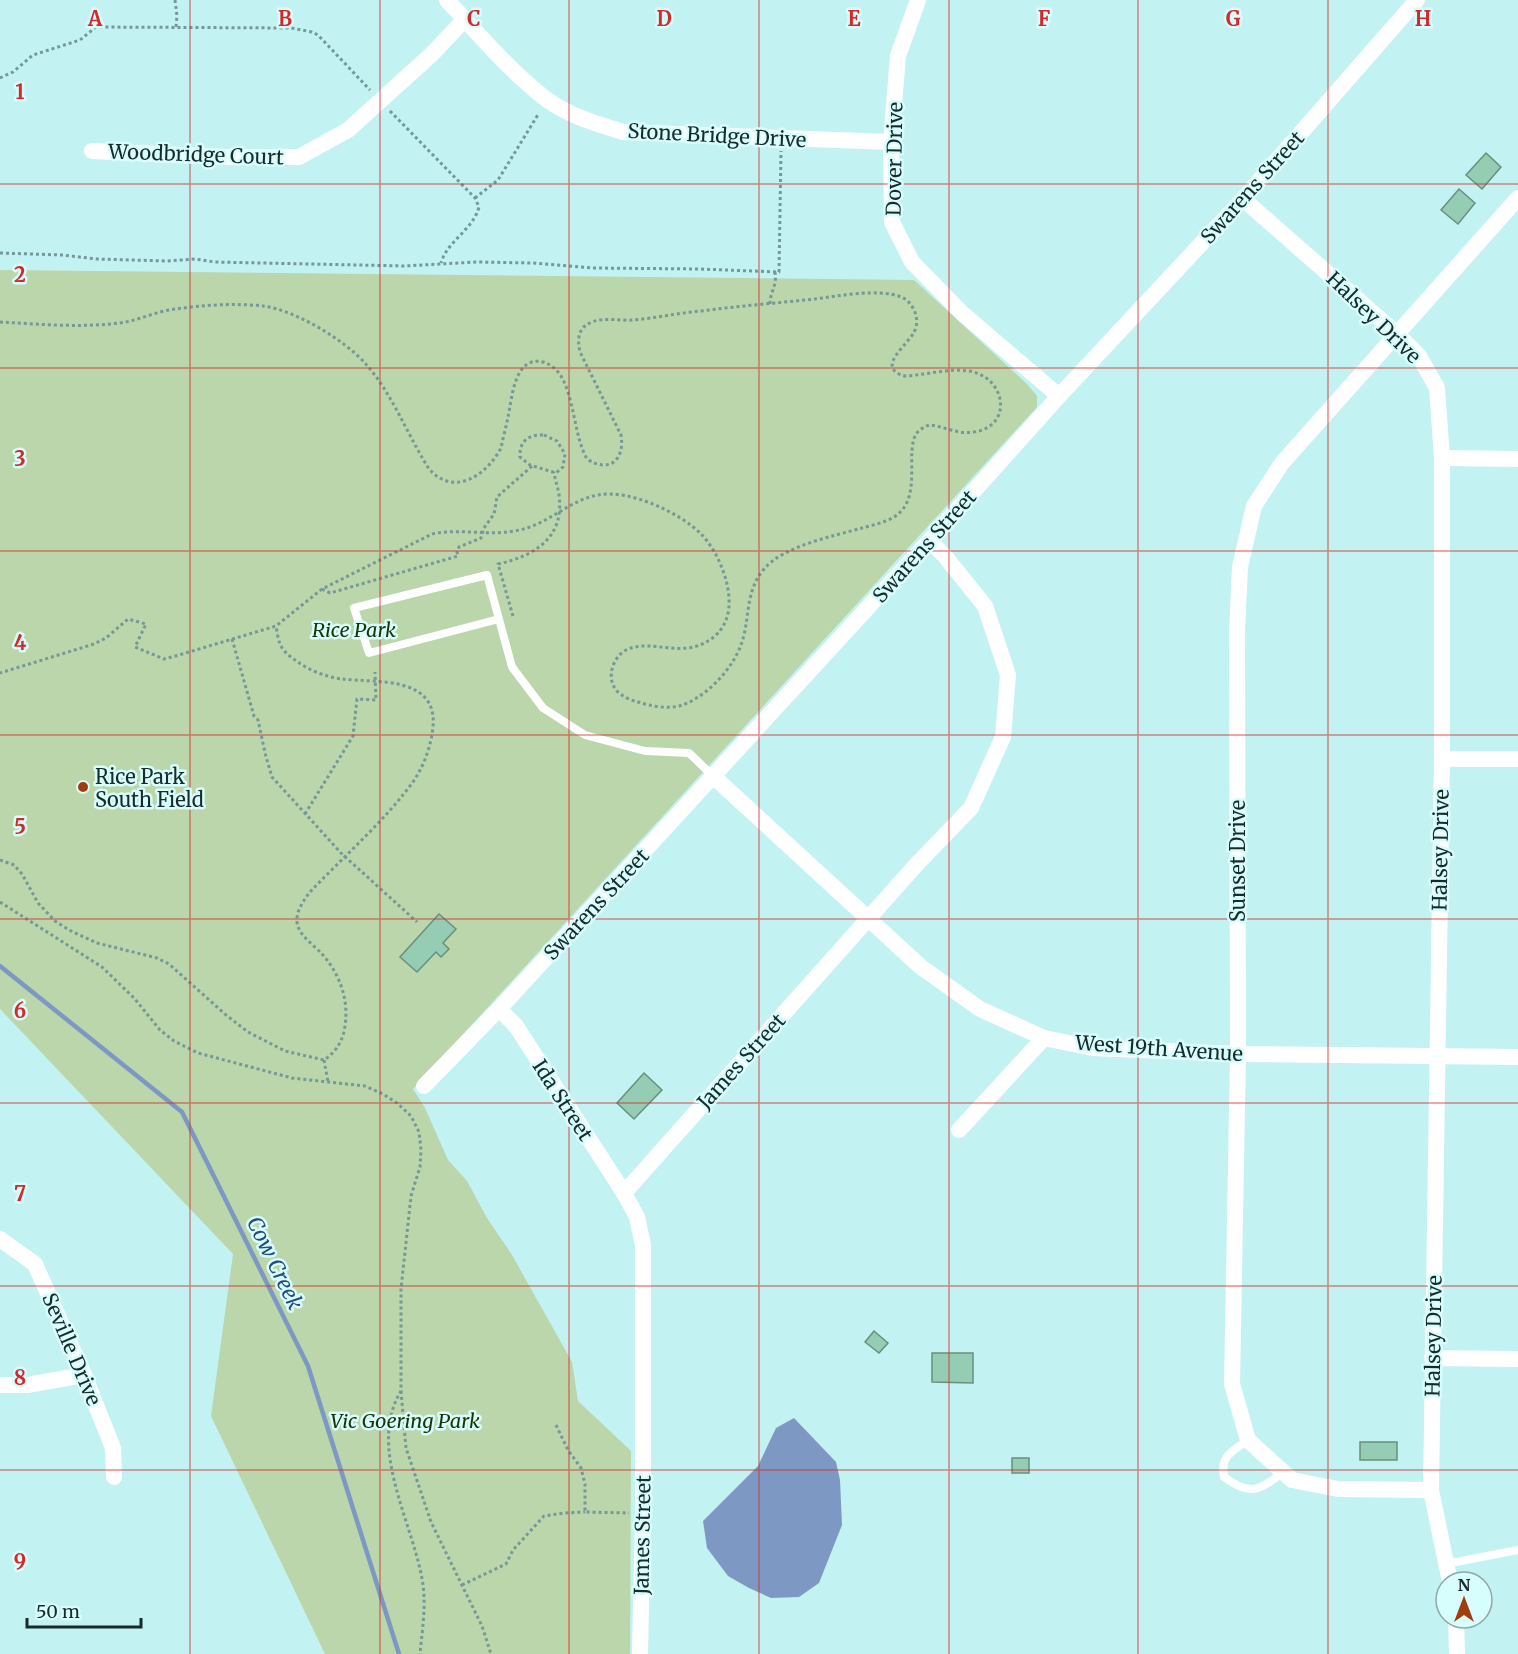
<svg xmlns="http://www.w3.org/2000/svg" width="1518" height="1654" viewBox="0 0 1518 1654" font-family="Merriweather,serif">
  <rect width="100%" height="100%" fill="#c3f2f2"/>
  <path fill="#bad6aa" d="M 0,270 L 914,280 L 1027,384 L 1037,396 L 1037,407 L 413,1089 L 425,1108 L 448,1160 L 467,1181 L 487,1218 L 512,1255 L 572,1362 L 578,1401 L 631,1451 L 630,1654 L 325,1654 L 211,1416 L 233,1254 L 0,1009 Z"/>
  <path fill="#7d99c3" d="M 794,1418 L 836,1462 L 840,1480 L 842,1525 L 819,1583 L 799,1597 L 771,1598 L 749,1588 L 728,1576 L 707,1548 L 703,1521 L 758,1466 L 776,1428 Z"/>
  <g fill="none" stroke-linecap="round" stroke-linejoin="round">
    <path stroke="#7d99c3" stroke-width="4.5" d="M 0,966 L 182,1112 L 308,1366 L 399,1654"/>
  </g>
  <g fill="#94cdb3" stroke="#6a8f7e" stroke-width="1.5">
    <path d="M 1486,153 L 1501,167 L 1482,189 L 1466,175 Z"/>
    <path d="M 1459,189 L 1475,203 L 1458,224 L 1441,210 Z"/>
    <path d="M 439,914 L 456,929 L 443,943 L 449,949 L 441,957 L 436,952 L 417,972 L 400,957 Z"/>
    <path d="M 644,1073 L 662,1090 L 634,1119 L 617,1103 Z"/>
    <path d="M 874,1331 L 888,1343 L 879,1353 L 865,1342 Z"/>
    <path d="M 932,1353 L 973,1353 L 973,1383 L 932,1382 Z"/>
    <rect x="1360" y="1442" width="37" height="18"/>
    <rect x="1012" y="1458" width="17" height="15"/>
  </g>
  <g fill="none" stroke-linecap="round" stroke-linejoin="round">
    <g stroke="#759898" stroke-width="3" stroke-dasharray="3 3" stroke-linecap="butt">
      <path d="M 175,0 L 177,16 L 176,27"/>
      <path d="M 0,78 L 13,72 L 33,55 L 80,40 L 96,27 L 291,28 L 312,32 L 318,35 L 370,90"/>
      <path d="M 390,111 L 475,198 L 479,207 C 473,230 447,241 441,263"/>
      <path d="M 475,198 L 498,180 L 539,113"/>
      <path d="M 0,253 L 62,255 L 97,259 L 167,261 L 195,259 L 215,262 L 405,266 L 476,262 L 533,263 L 592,268 L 700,269 L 779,272 L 781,151"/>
      <path d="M 770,304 C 770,291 777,288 775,272"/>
      <path d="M 0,322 C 39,324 80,328 119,323 C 138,321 156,311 176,309 C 203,305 235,303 263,306 C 295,310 343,339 365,363 C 392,393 407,434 429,469 C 454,497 486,476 501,448 C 503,438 506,427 508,417 C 512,399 514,355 543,362 C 554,365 561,374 565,384 C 575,408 575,437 587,459 C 610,474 625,459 621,435 L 580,352 C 577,339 578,327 592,322 C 604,317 620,321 633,320 C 656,318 678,313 701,311 C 739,306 777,303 815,299 C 838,296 879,288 901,297 C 907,299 911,304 914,310 C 917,316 918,325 914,332 C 908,345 874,368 905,376 C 926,375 948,368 969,371 C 1006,377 1014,426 974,432 C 958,435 944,426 929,425 C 924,427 919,430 916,434 C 906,452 919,488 903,509 C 894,521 876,524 862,528 C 834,536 783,546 764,569 C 745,591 750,618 742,642 C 734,668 705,699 679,706 C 666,709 650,706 638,702 C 630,700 621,696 616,690 C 606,677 613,657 626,650 C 653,637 684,662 715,636 C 724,628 729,616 729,604 C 730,581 717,550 701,534 C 679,512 629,489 598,495 C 568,500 548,526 514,531 C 486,536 459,528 432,534 L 322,589 L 276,626 L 179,655 L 164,659 L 135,647 L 146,624 L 128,619 L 106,638 L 94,644 L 0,673"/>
      <path d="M 544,435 L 557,441 L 565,454 L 563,467 L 556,473 L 530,465 L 520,457 C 519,441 529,434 544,435 Z"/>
      <path d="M 322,589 L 330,593 L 458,556 L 457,552 L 459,547 L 481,538 L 484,528 L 494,514 L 497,497 L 532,466"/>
      <path d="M 513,616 L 498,564 C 534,556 565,538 559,495 C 558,487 555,480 554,472"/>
      <path d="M 232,639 L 254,716 L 258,720 L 266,757 L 272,777 L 341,853 L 417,922"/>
      <path d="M 305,814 L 353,736 L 357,699 L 376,700 L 375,672"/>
      <path d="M 0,860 L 14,865 L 22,874 L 38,903 L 55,921 L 69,930 L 97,943 L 157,958 L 169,964 L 226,1015 L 248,1032 L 285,1051 L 324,1060 C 336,1052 343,1041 345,1026 C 349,1000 340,974 322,954 C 314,945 298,935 297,922 C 296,911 303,902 309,893 C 343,857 387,819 415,779 C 425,763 431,745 433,727 C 438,675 375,683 342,679 C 326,677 308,670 295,660 C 289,656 283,651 280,644 C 278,639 277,632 276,626"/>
      <path d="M 0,902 L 102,967 L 134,998 L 160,1030 L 174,1041 L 198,1053 L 292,1078 L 365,1086 L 383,1094 L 397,1103 L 411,1116 L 419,1132 L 421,1150 L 420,1167 L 411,1196 L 401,1289 L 401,1391 C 366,1448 415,1526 423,1585 C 426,1608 422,1632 420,1654"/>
      <path d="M 324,1060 L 328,1082"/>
      <path d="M 401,1391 L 406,1448 L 431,1522 L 482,1626 L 491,1654"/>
      <path d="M 556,1425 L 568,1450 L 581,1468 L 585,1484 L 585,1512 L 629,1513"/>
      <path d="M 462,1585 L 506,1564 L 513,1550 L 544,1516 L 564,1513 L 585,1512"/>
    </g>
    <g stroke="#fff" stroke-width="8">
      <path d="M 499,619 L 369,653 L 354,608 L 487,575 L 512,667 L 543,708 L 585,735 L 645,751 L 689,753 L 713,776"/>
      <path d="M 1248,1440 C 1232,1452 1220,1455 1224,1477 C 1251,1497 1260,1490 1283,1472"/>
      <path d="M 1446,1564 L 1518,1550"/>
    </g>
    <g stroke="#fff" stroke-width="16">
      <path d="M 447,0 C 478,34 510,71 546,99 C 569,116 597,124 623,132 L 891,142"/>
      <path d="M 918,0 L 898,56 L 891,142 L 892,222 L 912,262 L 962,313 L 1059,396"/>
      <path d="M 92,151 L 224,157 L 299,157 L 348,130 L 432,54 L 465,19"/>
      <path d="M 1243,199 L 1396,333 L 1419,356 L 1437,388 L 1442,458 L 1442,759 L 1431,1490 L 1450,1582"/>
      <path d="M 1442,458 L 1518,459"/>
      <path d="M 1442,759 L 1518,759"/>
      <path d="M 714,777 L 921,967 L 980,1009 L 1044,1038 L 1093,1048 L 1238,1054 L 1518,1057"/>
      <path d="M 499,1009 L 516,1026 L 624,1193 L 637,1217 L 643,1245 L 643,1514 L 640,1654"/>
      <path d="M 424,1086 L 499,1009 L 929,541 L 1059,396 L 1243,199 L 1417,0"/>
      <path d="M 959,1130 L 1044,1038"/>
      <path d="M 624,1193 L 916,865 L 971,808 L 1003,737 L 1008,675 L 985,606 L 944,555 L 929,541"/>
      <path d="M 0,1239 L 35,1264 L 84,1375 L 113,1448 L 114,1477"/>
      <path d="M 1432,1358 L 1518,1359"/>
      <path d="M 0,1385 L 27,1385 L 84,1375"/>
      <path d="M 1431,1490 L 1338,1489 L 1292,1480 L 1248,1440 L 1232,1384 L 1238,1054 L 1237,631 L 1240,567 L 1254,506 L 1282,463 L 1518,198"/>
      <path d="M 1456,1618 L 1457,1654"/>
    </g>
  </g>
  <path fill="none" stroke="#d62828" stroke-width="1.5" stroke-opacity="0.55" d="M 190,0 L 190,1654M 380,0 L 380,1654M 569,0 L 569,1654M 759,0 L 759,1654M 949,0 L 949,1654M 1138,0 L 1138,1654M 1328,0 L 1328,1654M 0,184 L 1518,184M 0,368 L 1518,368M 0,551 L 1518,551M 0,735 L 1518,735M 0,919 L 1518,919M 0,1103 L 1518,1103M 0,1286 L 1518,1286M 0,1470 L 1518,1470"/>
  <circle fill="#a13d0d" stroke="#d8fdfd" stroke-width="2" cx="83" cy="787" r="6"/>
  <g text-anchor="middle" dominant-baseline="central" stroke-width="5" stroke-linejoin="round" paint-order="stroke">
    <g font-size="20" fill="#182b2b" stroke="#d8fdfd">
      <text transform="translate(717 135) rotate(3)">Stone Bridge Drive</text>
      <text transform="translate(196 154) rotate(2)">Woodbridge Court</text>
      <text transform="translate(894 159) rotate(-89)">Dover Drive</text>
      <text transform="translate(1252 187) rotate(-48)">Swarens Street</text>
      <text transform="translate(1374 317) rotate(44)">Halsey Drive</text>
      <text transform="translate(924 546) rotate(-48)">Swarens Street</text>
      <text transform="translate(1440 850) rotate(-89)">Halsey Drive</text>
      <text transform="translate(1237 861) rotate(-90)">Sunset Drive</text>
      <text transform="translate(596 904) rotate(-47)">Swarens Street</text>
      <text transform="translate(1159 1048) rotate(4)">West 19th Avenue</text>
      <text transform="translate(741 1061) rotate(-48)">James Street</text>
      <text transform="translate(563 1100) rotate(57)">Ida Street</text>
      <text transform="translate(1433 1336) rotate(-89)">Halsey Drive</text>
      <text transform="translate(72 1349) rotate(67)">Seville Drive</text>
      <text transform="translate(642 1535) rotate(-89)">James Street</text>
    </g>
    <g font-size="20" font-style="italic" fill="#1a3403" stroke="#d8fdfd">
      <text x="354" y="629">Rice Park</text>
      <text x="405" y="1420">Vic Goering Park</text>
    </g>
    <g font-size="20" fill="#182b2b" stroke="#d8fdfd" text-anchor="start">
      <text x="95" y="776">Rice Park<tspan x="95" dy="23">South Field</tspan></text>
    </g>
    <g font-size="21" font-style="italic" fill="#264b81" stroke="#d8fdfd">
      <text transform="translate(275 1263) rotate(64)">Cow Creek</text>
    </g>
  </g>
  <g font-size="20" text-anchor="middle" font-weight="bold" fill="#d62828" stroke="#d8fdfd" stroke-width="5" stroke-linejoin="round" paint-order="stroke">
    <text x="95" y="26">A</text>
    <text x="285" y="26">B</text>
    <text x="474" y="26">C</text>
    <text x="664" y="26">D</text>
    <text x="854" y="26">E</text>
    <text x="1044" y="26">F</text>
    <text x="1233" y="26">G</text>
    <text x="1423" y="26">H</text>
    <text x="20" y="99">1</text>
    <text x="20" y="282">2</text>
    <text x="20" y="466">3</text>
    <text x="20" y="650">4</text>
    <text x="20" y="834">5</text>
    <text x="20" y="1018">6</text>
    <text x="20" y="1201">7</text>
    <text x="20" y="1385">8</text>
    <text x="20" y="1569">9</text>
  </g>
  <g transform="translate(1464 1600)"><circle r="28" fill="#d8fdfd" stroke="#8ba9a9" stroke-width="1.5"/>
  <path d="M0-4.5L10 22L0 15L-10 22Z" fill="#a13d0d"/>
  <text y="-9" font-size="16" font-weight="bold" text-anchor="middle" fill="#182b2b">N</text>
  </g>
  <path d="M27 1618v9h114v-9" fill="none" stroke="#182b2b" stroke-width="3"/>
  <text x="36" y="1618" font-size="18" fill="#182b2b" stroke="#d8fdfd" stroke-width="4.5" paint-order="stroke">50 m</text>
</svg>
